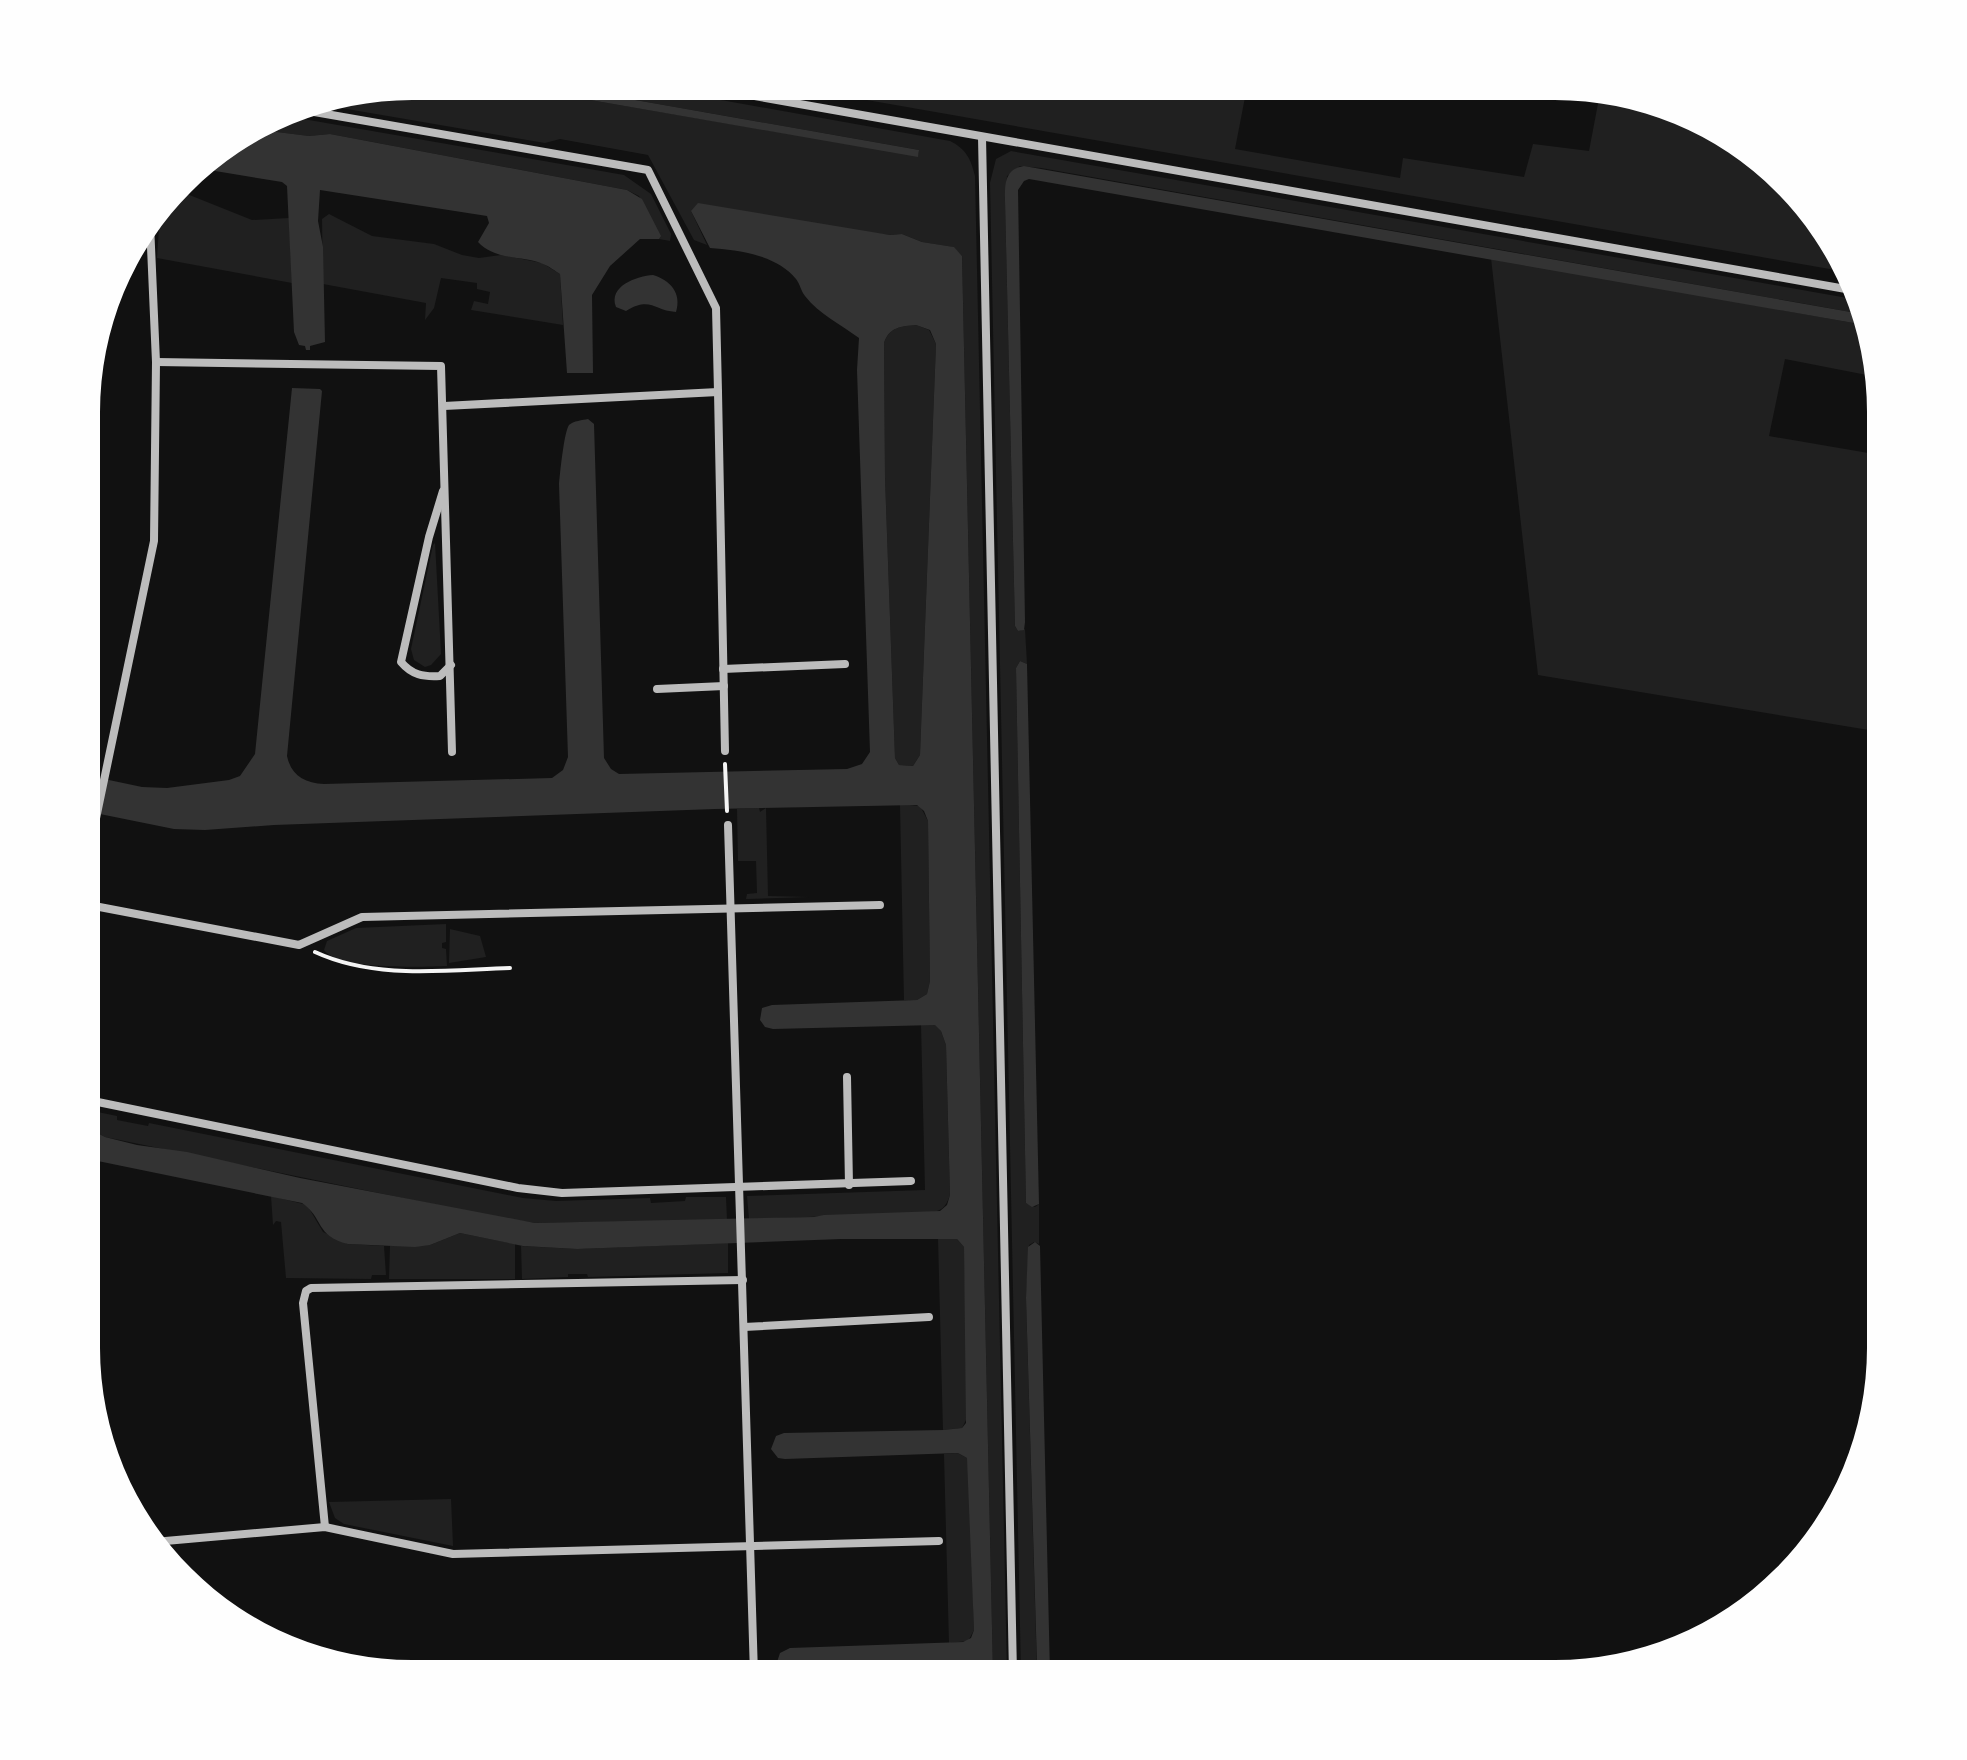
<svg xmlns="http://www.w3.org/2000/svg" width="1967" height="1760" viewBox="0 0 1967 1760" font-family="'Asap Condensed',sans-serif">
  <rect width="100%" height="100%" fill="#111"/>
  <g fill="#202020">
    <path d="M 412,86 L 509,86 L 918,156 L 919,150 L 556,86 L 643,86 L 950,141 C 966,149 971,159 975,176 L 1007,1674 L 993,1674 L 962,256 L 953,247 L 922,242 L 902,234 L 890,235 L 691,211 L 707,245 L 694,240 L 648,155 L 560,139 L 545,143 L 312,103 Z"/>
    <path d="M 787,86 L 1247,87 L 1235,149 L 1400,178 L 1403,158 L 1524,177 L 1533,144 L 1589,151 L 1600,93 L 1700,120 L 1800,197 L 1847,272 Z"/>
    <path d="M 286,116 L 624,175 L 651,194 L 671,234 L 670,241 L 659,239 L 660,236 L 639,196 L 627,190 L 330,134 L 309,136 L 261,130 Z"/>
    <path d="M 1011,151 L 1859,300 L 1862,314 L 1041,168 L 1020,166 L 1007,176 L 1005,201 L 1015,626 L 1018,631 L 1025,629 L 1027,664 L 1020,661 L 1016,668 L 1026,1203 L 1035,1207 L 1039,1204 L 1039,1244 L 1034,1242 L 1029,1245 L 1026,1298 L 1037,1674 L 1021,1674 L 990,183 L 996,159 Z"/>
    <path d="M 184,183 L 187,194 L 252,220 L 289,218 L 292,283 L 157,258 L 160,212 Z"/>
    <path d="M 329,214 L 372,236 L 434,244 L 462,255 L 479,258 L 501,255 L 542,263 L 560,274 L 563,325 L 471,310 L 474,301 L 488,304 L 490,292 L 477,289 L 477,283 L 441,278 L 434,308 L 425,320 L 426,303 L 323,284 L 322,219 Z"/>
    <path d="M 1491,258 L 1865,325 L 1877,377 L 1785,359 L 1769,436 L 1880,455 L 1881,732 L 1538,675 Z"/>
    <path d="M 916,325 L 929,330 L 936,344 L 920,755 L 913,766 L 899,765 L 895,758 L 885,478 L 884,343 C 889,327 902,326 916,325 Z"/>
    <path d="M 435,543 L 441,654 L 431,665 L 425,667 L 414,660 L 411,649 L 433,545 Z"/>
    <path d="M 900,804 L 920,806 L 928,821 L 930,981 L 927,994 L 917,1000 L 904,1000 Z"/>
    <path d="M 759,808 L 760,812 L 766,808 L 768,896 L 809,897 L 746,899 L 747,894 L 757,893 L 756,861 L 738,861 L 737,809 Z"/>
    <path d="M 446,924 L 446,942 L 442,943 L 442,948 L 446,949 L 447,966 C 423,967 337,970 324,950 L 327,941 L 356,928 Z"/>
    <path d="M 450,929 L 480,936 L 486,957 L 449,963 Z"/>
    <path d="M 935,1024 L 941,1031 L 946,1045 L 950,1195 C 945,1210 940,1211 926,1213 L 749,1219 L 747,1196 L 925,1190 L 921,1025 Z"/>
    <path d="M 88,1110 L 117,1116 L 117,1120 L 148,1126 L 149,1123 L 523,1198 L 556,1201 L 650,1198 L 651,1203 L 685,1201 L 686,1197 L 726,1197 L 727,1220 L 535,1223 L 496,1217 L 105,1137 L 88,1128 Z"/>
    <path d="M 271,1196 L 307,1205 L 323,1232 L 348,1244 L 384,1246 L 386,1275 L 372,1275 L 371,1279 L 286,1278 L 281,1222 L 276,1221 L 273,1225 Z"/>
    <path d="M 460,1233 L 515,1244 L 515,1279 L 389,1279 L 390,1246 L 430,1245 Z"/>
    <path d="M 938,1237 L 957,1239 L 964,1247 L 968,1416 L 962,1428 L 943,1430 Z"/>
    <path d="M 728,1243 L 728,1273 L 588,1277 L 587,1274 L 568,1274 L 568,1277 L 522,1279 L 521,1246 L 577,1249 Z"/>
    <path d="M 958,1453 L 967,1458 L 969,1462 L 974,1630 L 968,1641 L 949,1643 L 944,1454 Z"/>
    <path d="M 451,1499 L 453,1546 L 344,1524 L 335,1518 L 329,1502 Z"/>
  </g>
  <g fill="#333" fill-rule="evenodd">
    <path d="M 510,86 L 556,86 L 919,150 L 918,157 Z"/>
    <path d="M 261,130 L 309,136 L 330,134 L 627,190 L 642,199 L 661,236 L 659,239 L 640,239 L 610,266 L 592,295 L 593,373 L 567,373 L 560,274 C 555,271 549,266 543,264 C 521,255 496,261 478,242 L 489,223 L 487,216 L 320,190 L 318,221 L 323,247 L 325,342 L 310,346 L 310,350 L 306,350 L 305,346 L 299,345 L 294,332 L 287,186 L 282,182 L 197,168 Z"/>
    <path d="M 1024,166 L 1862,314 L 1865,325 L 1029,179 L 1024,181 L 1018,190 L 1025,622 L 1024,630 L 1018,631 L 1015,626 L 1005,201 C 1005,185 1004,169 1024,166 Z"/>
    <path d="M 698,203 L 890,235 L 902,234 L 922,242 L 954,247 L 962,256 L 993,1674 L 966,1674 L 958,1667 L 789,1672 L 783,1670 L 777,1662 L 780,1653 L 790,1648 L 963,1642 L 971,1638 L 974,1630 L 967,1458 L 958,1453 L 785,1459 L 778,1458 L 771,1449 L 776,1436 L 784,1433 L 943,1430 L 962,1428 L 966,1423 L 964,1247 L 957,1239 L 841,1239 L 577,1249 L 523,1246 L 460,1233 L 430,1245 L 415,1247 L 348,1244 C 315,1236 324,1218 302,1203 L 88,1159 L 88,1128 L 105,1137 L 137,1145 L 187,1152 L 300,1178 L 535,1223 L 814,1217 L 824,1215 L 940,1211 L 947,1205 L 950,1195 L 946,1045 L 941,1031 L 935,1025 L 773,1029 L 765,1027 L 760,1020 L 762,1008 L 772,1005 L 917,1000 L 927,994 L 930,981 L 928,821 L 924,811 L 917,805 L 715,809 L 274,825 L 205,830 L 174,829 L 90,812 L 90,776 L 142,787 L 167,788 L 229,780 L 240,776 L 255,754 L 292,388 L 320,389 L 322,391 L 287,756 C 291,775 304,783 324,784 L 552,778 L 563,770 L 568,757 L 559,484 C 560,474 564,432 569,425 C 573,421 583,420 588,419 L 594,424 L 604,758 L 611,769 L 619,774 L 847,769 L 862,764 L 870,752 L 857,370 L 859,338 C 840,324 819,314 805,296 C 801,291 800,284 796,279 C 777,255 739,250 710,248 L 691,211 ZM 916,325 L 930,330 L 936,344 L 920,755 L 913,766 L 899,765 L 895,758 L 885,478 L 884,343 C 889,327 902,326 916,325 Z"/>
    <path d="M 653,275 C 670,280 682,293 676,312 C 654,311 651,296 626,311 L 616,307 C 608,286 637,276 653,275 Z"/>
    <path d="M 1020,661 L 1027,664 L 1039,1204 L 1032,1207 L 1026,1203 L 1016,668 Z"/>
    <path d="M 1035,1242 L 1040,1246 L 1050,1674 L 1037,1674 L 1037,1664 L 1026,1298 L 1028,1247 Z"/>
  </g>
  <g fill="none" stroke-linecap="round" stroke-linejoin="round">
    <g stroke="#f5f5f5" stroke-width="4">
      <path d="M 725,764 L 727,811"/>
      <path d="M 315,952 C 376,980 445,970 510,968"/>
    </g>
    <g stroke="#bcbcbc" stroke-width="8">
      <path d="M 698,86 L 1857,291"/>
      <path d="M 297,109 L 648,170 L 716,308 L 718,392"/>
      <path d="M 982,137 L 1013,1674"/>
      <path d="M 156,362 L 441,366 L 452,752"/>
      <path d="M 444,406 L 718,392 L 725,751"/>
      <path d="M 443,491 L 429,537 L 401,662 C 412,675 423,677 440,676 L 451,665"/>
      <path d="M 723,669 L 845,664"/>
      <path d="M 657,689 L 724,686"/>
      <path d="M 728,825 L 754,1674"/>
      <path d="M 89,852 L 154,541 L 156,362 L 150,224"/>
      <path d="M 89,905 L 299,945 L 362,917 L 880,905"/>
      <path d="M 847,1077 L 849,1185"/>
      <path d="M 88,1100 L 518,1188 L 562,1193 L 911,1181"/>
      <path d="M 744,1327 L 929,1317"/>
      <path d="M 325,1527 L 303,1303 L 306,1291 L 311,1288 L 743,1280"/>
      <path d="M 154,1542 L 325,1527 L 453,1554 L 939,1541"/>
    </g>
  </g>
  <path d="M0 0H1967V1760H0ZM412 100H1555A312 312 0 0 1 1867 412V1348A312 312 0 0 1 1555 1660H412A312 312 0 0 1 100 1348V412A312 312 0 0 1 412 100Z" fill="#fefefe" fill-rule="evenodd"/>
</svg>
